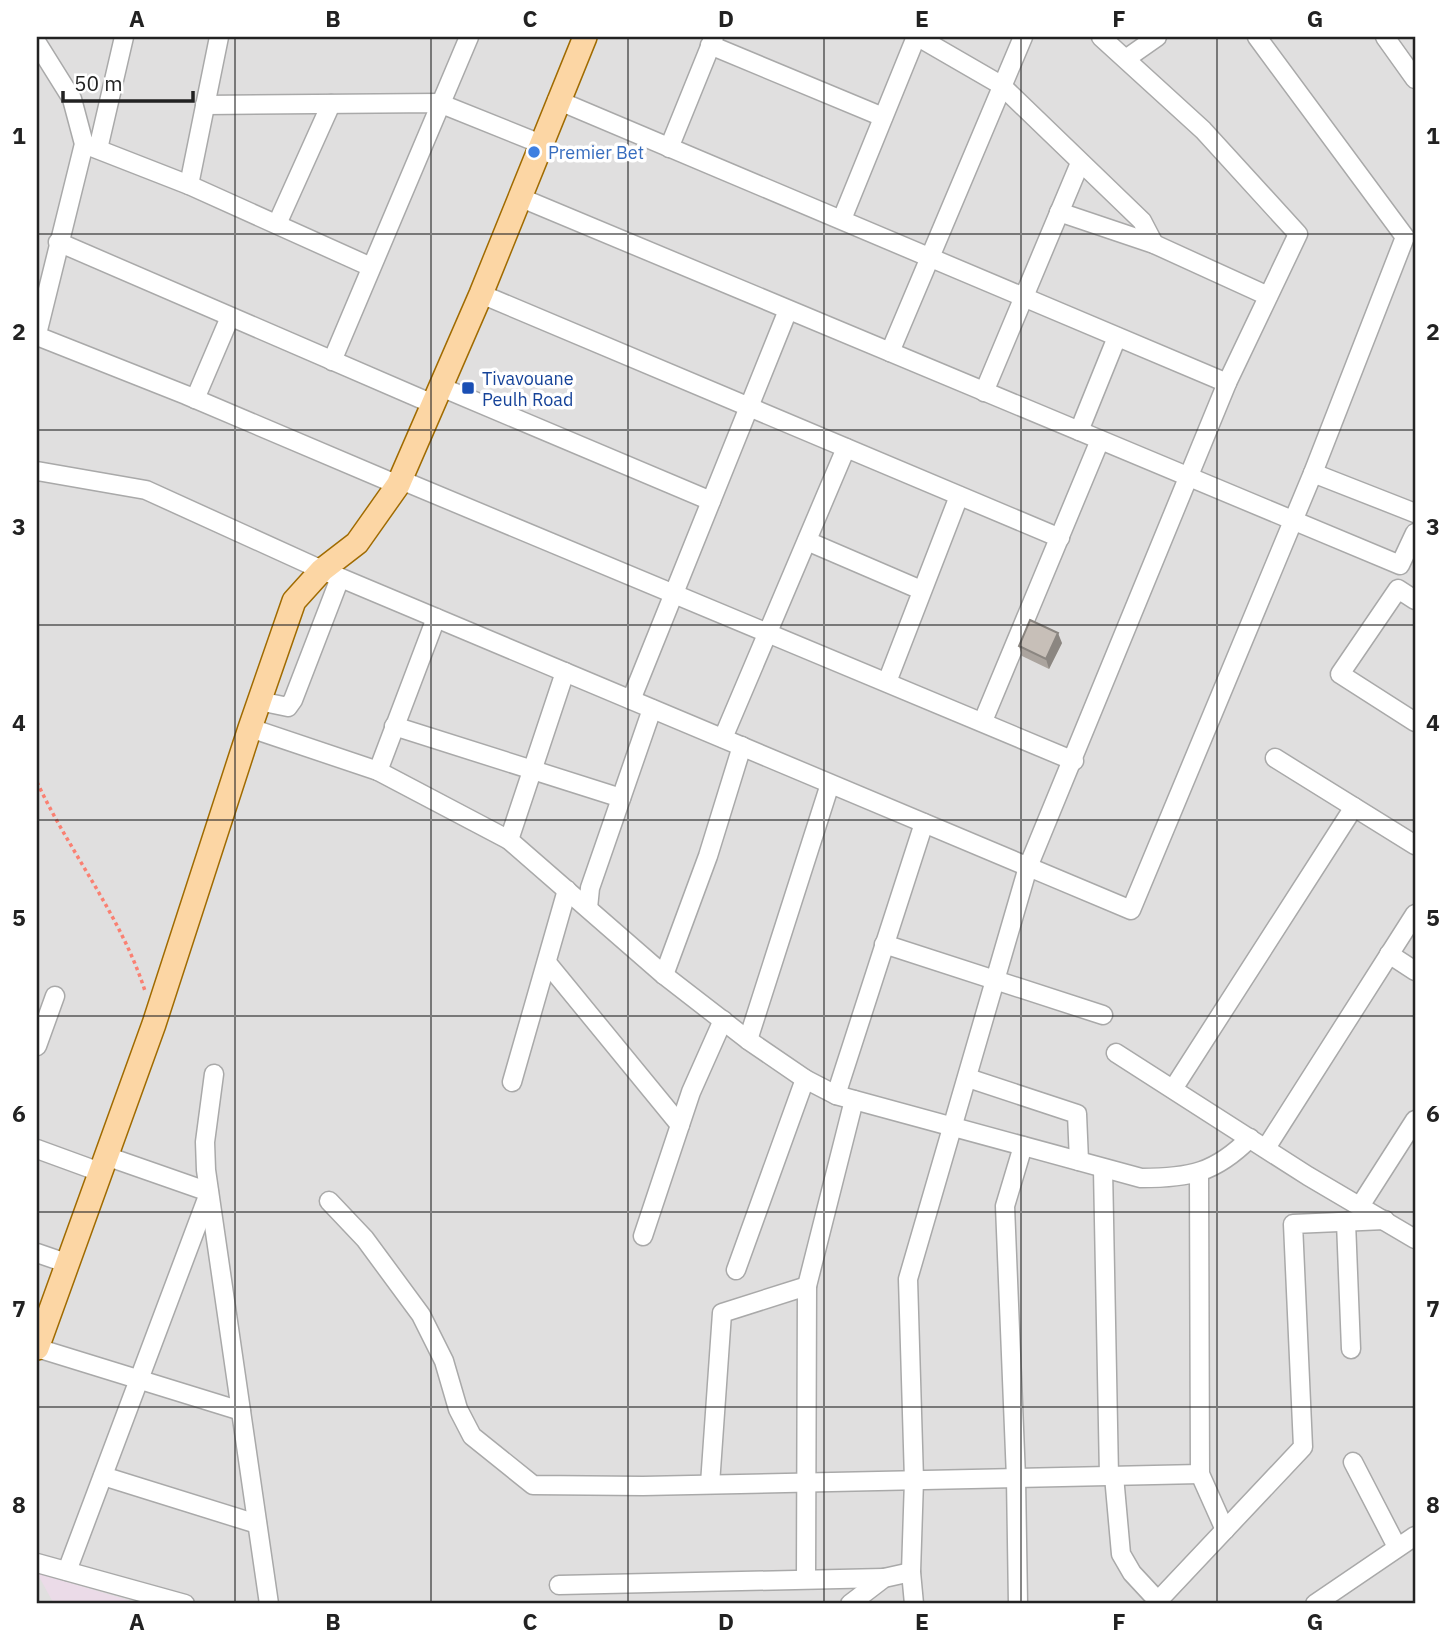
<svg xmlns="http://www.w3.org/2000/svg" width="1452" height="1641" viewBox="0 0 1452 1641" font-family="'IBM Plex Sans',sans-serif">
  <rect width="100%" height="100%" fill="#f2efe9"/>
  <rect fill="#e0dfdf" x="37" y="37" width="1378" height="1567"/>
  <path fill="#ebdbe8" d="M 37,1573 L 141,1604 L 54,1604 Z"/>
  <g fill="none" stroke-linecap="round" stroke-linejoin="round">
    <g stroke="#a9a9a9" stroke-width="21">
      <g id="minor">
        <path d="M 918,37 L 1001,85 L 1142,221 L 1154,244"/>
        <path d="M 1385,37 L 1415,79"/>
        <path d="M 37,43 L 72,99 L 84,144 L 37,334"/>
        <path d="M 710,45 L 883,117"/>
        <path d="M 1127,58 L 1157,37"/>
        <path d="M 557,100 L 1227,383"/>
        <path d="M 205,105 L 439,103 L 541,144"/>
        <path d="M 84,144 L 189,185 L 371,267"/>
        <path d="M 669,148 L 714,37"/>
        <path d="M 98,149 L 124,37"/>
        <path d="M 189,185 L 219,37"/>
        <path d="M 519,197 L 1400,565 L 1415,533"/>
        <path d="M 1059,212 L 1154,244 L 1268,296"/>
        <path d="M 842,219 L 916,37"/>
        <path d="M 277,224 L 331,104"/>
        <path d="M 58,242 L 433,404"/>
        <path d="M 481,294 L 1060,538"/>
        <path d="M 37,336 L 186,395 L 398,485"/>
        <path d="M 890,352 L 1023,37"/>
        <path d="M 332,361 L 469,37"/>
        <path d="M 441,387 L 711,501"/>
        <path d="M 984,392 L 1080,163"/>
        <path d="M 195,399 L 230,317"/>
        <path d="M 1079,431 L 1117,337"/>
        <path d="M 37,471 L 146,490 L 322,570 L 1131,910 L 1313,473 L 1405,237 L 1257,37"/>
        <path d="M 1313,473 L 1415,513"/>
        <path d="M 401,480 L 1074,761"/>
        <path d="M 807,541 L 921,590"/>
        <path d="M 1415,600 L 1398,589 L 1340,674 L 1415,722"/>
        <path d="M 887,682 L 959,496"/>
        <path d="M 631,700 L 788,310"/>
        <path d="M 259,701 L 288,707 L 293,700 L 340,578"/>
        <path d="M 983,721 L 1100,440"/>
        <path d="M 394,726 L 621,798"/>
        <path d="M 250,728 L 378,771 L 509,840 L 664,975 L 748,1040 L 805,1079 L 836,1095 L 1141,1178 C 1190,1178 1215,1173 1250,1138"/>
        <path d="M 723,738 L 846,448"/>
        <path d="M 1275,758 L 1415,845"/>
        <path d="M 378,771 L 436,618"/>
        <path d="M 509,840 L 565,672"/>
        <path d="M 588,908 L 590,888 L 652,709"/>
        <path d="M 884,944 L 1103,1015"/>
        <path d="M 1389,954 L 1415,971"/>
        <path d="M 548,964 L 680,1125"/>
        <path d="M 664,975 L 708,856 L 742,746"/>
        <path d="M 748,1040 L 830,784"/>
        <path d="M 37,1046 L 55,996"/>
        <path d="M 1116,1053 L 1308,1176 L 1415,1239"/>
        <path d="M 214,1074 L 205,1142 L 206,1170 L 269,1604"/>
        <path d="M 968,1078 L 1077,1114 L 1079,1161"/>
        <path d="M 512,1082 L 567,890"/>
        <path d="M 1173,1089 L 1354,807"/>
        <path d="M 836,1095 L 924,823"/>
        <path d="M 1266,1148 L 1415,914"/>
        <path d="M 37,1149 L 100,1172"/>
        <path d="M 106,1156 L 209,1192"/>
        <path d="M 1103,1169 L 1109,1476"/>
        <path d="M 1199,1174 L 1200,1474 L 1225,1530"/>
        <path d="M 329,1201 L 365,1239 L 421,1315 L 444,1361 L 458,1409 L 472,1436 L 533,1485 L 643,1486 L 1200,1474"/>
        <path d="M 1360,1206 L 1415,1120"/>
        <path d="M 1346,1222 L 1351,1349"/>
        <path d="M 643,1236 L 691,1092 L 723,1020"/>
        <path d="M 37,1253 L 66,1263"/>
        <path d="M 736,1270 L 805,1079"/>
        <path d="M 37,1348 L 241,1411"/>
        <path d="M 1353,1462 L 1397,1547"/>
        <path d="M 103,1476 L 257,1524"/>
        <path d="M 1114,1476 L 1121,1554 L 1132,1573 L 1158,1601"/>
        <path d="M 710,1484 L 722,1313 L 807,1286"/>
        <path d="M 37,1563 L 185,1604"/>
        <path d="M 67,1571 L 208,1196"/>
        <path d="M 806,1579 L 807,1286 L 854,1100"/>
        <path d="M 559,1585 L 884,1578"/>
        <path d="M 850,1604 L 884,1578 L 911,1572"/>
        <path d="M 914,1604 L 911,1572 L 914,1480 L 908,1279 L 1028,867 L 1227,383 L 1298,234 L 1203,130 L 1101,37"/>
        <path d="M 1018,1604 L 1016,1478 L 1005,1206 L 1023,1146"/>
        <path d="M 1155,1604 L 1303,1447 L 1293,1224 L 1385,1220"/>
        <path d="M 1315,1604 L 1415,1536"/>
      </g>
    </g>
    <g stroke="#a06b00" stroke-width="26">
      <path id="major" d="M 37,1348 L 154,1024 L 250,728 L 294,601 L 322,570 L 357,543 L 398,485 L 481,294 L 585,37"/>
    </g>
    <path stroke="#fa8072" stroke-width="3.5" stroke-dasharray="3.5 3.5" stroke-linecap="butt" d="M 37,782 C 70,853 121,916 145,991"/>
    <use href="#minor" stroke="#fff" stroke-width="18"/>
    <use href="#major" stroke="#fcd6a4" stroke-width="23"/>
  </g>
  <path fill="#aba49e" d="M 1062,643 L 1049,669 L 1022,656 L 1019,646 Z"/>
  <path fill="#8b8681" d="M 1058,633 L 1062,643 L 1049,669 L 1046,659 Z"/>
  <path fill="#c7bfb8" stroke="#8b8681" stroke-width="2" d="M 1030,620 L 1058,633 L 1046,659 L 1019,646 Z"/>
  <path fill="none" stroke="#222" stroke-width="2" stroke-opacity="0.55" d="M 235,37 L 235,1604M 431,37 L 431,1604M 628,37 L 628,1604M 824,37 L 824,1604M 1021,37 L 1021,1604M 1217,37 L 1217,1604M 37,234 L 1415,234M 37,430 L 1415,430M 37,625 L 1415,625M 37,820 L 1415,820M 37,1016 L 1415,1016M 37,1212 L 1415,1212M 37,1407 L 1415,1407"/>
  <circle fill="#3f7fe0" stroke="#fff" stroke-width="2.5" cx="534" cy="152" r="7"/>
  <rect fill="#1a4fb4" stroke="#fff" stroke-width="2.5" x="461" y="381" width="14" height="14" rx="3.5"/>
  <g text-anchor="middle" dominant-baseline="central" stroke-width="7" stroke-linejoin="round" paint-order="stroke">
    <g font-size="18" fill="#366cbe" stroke="#fff" text-anchor="start">
      <text x="548" y="152">Premier Bet</text>
    </g>
    <g font-size="18" fill="#164399" stroke="#fff" text-anchor="start">
      <text x="482" y="378">Tivavouane<tspan x="482" dy="21">Peulh Road</tspan></text>
    </g>
  </g>
  <rect width="1452" height="1641" fill="none" stroke="#ffffff" stroke-width="77"/>
  <path d="M63 91v10h130v-10" fill="none" stroke="#222222" stroke-width="3.5"/>
  <text x="74" y="91" font-size="21" fill="#222222" stroke="#ffffff" stroke-width="5" paint-order="stroke">50 m</text>
  <rect x="38" y="38" width="1376" height="1564" fill="none" stroke="#222" stroke-width="2.5"/>
  <g font-size="23" text-anchor="middle" font-weight="bold" fill="#222">
    <text x="137" y="27">A</text>
    <text x="333" y="27">B</text>
    <text x="530" y="27">C</text>
    <text x="726" y="27">D</text>
    <text x="922" y="27">E</text>
    <text x="1119" y="27">F</text>
    <text x="1315" y="27">G</text>
    <text x="19" y="144">1</text>
    <text x="1433" y="144">1</text>
    <text x="19" y="340">2</text>
    <text x="1433" y="340">2</text>
    <text x="19" y="535">3</text>
    <text x="1433" y="535">3</text>
    <text x="19" y="731">4</text>
    <text x="1433" y="731">4</text>
    <text x="19" y="926">5</text>
    <text x="1433" y="926">5</text>
    <text x="19" y="1122">6</text>
    <text x="1433" y="1122">6</text>
    <text x="19" y="1317">7</text>
    <text x="1433" y="1317">7</text>
    <text x="19" y="1513">8</text>
    <text x="1433" y="1513">8</text>
    <text x="137" y="1630">A</text>
    <text x="333" y="1630">B</text>
    <text x="530" y="1630">C</text>
    <text x="726" y="1630">D</text>
    <text x="922" y="1630">E</text>
    <text x="1119" y="1630">F</text>
    <text x="1315" y="1630">G</text>
  </g>
</svg>
